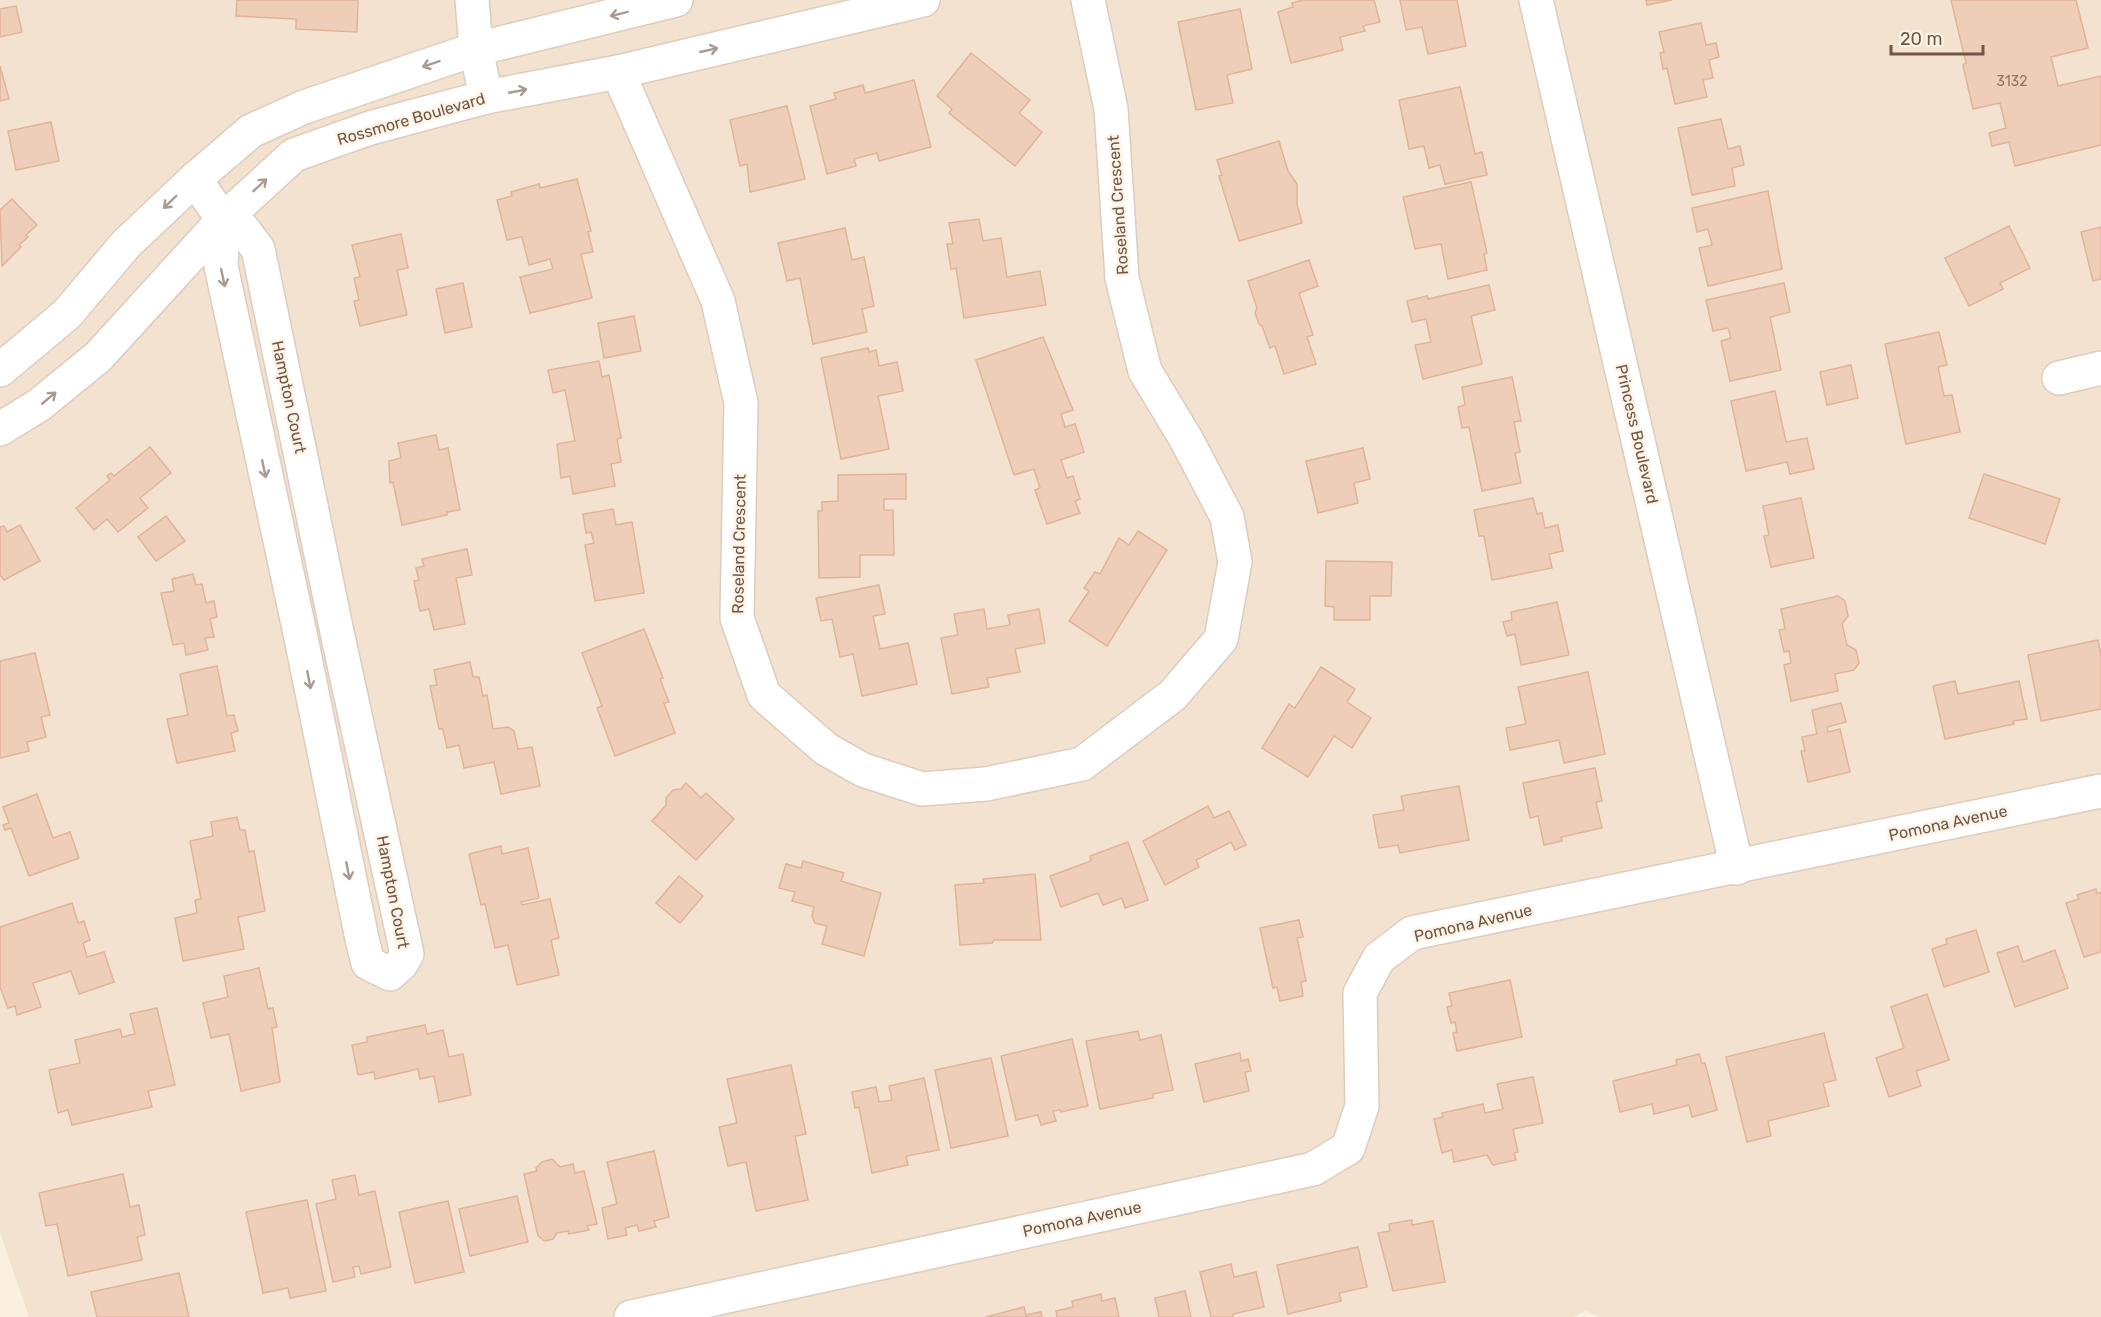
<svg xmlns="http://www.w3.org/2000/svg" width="2101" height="1317" viewBox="0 0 2101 1317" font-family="Rubik,sans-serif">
  <rect width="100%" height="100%" fill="#fbf0e0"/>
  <path fill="#f2e2cf" d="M 0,0 L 2101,0 L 2101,1317 L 1601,1317 L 1586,1311 L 1573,1317 L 29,1317 L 0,1232 Z"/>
  <g fill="#efceb9" stroke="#e1b49a" stroke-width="1.5">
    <path d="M 237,0 L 358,0 L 357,32 L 296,29 L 296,19 L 236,16 Z"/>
    <path d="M 1303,0 L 1374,0 L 1380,22 L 1363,26 L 1365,31 L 1340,37 L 1343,50 L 1291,63 L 1278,12 L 1293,7 L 1292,3 Z"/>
    <path d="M 1400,0 L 1457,0 L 1466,46 L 1428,54 L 1422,27 L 1406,30 Z"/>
    <path d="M 1646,0 L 1672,0 L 1647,5 Z"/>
    <path d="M 1951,0 L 2076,0 L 2088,48 L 2051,57 L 2058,86 L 2101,76 L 2101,145 L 2015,166 L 2009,142 L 1992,146 L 1989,133 L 2006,128 L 2000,103 L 1973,109 L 1963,65 L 1966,63 Z"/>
    <path d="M 16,6 L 22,32 L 0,37 L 0,9 Z"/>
    <path d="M 1240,9 L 1252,69 L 1227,75 L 1233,103 L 1196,110 L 1178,22 Z"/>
    <path d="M 1701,23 L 1706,45 L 1716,43 L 1719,57 L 1709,60 L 1713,78 L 1703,80 L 1707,97 L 1675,104 L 1667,68 L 1663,69 L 1660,53 L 1664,52 L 1659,32 Z"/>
    <path d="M 971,53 L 1030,100 L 1019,113 L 1042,132 L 1015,166 L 949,113 L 952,109 L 937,96 Z"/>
    <path d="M 0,66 L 9,99 L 0,101 Z"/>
    <path d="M 914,80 L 931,147 L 879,161 L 877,153 L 854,159 L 856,166 L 827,174 L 810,106 L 836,99 L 834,93 L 863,85 L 865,93 Z"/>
    <path d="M 1460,87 L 1475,154 L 1482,152 L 1487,175 L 1445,184 L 1440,165 L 1429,168 L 1424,146 L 1409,149 L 1399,100 Z"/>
    <path d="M 787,106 L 805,179 L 750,192 L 747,164 L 740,166 L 730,120 Z"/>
    <path d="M 1721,119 L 1728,149 L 1740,146 L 1744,165 L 1732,168 L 1735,186 L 1692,195 L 1678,128 Z"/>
    <path d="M 51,122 L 59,161 L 16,170 L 8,131 Z"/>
    <path d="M 1279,141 L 1288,171 L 1297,184 L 1297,205 L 1302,223 L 1239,241 L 1219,176 L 1222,175 L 1217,160 Z"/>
    <path d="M 577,179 L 591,231 L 588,232 L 593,252 L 581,254 L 592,298 L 530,313 L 520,277 L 553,269 L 550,259 L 529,265 L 522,237 L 507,240 L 497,200 L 512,196 L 511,192 L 539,184 L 540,188 Z"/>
    <path d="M 1471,182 L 1487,253 L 1484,254 L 1487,270 L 1448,279 L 1441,244 L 1415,249 L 1403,197 Z"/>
    <path d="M 1768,191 L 1782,269 L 1708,286 L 1699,248 L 1712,245 L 1708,229 L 1697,232 L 1692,208 Z"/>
    <path d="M 12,199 L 37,225 L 26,235 L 28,237 L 19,245 L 21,247 L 2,266 L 0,210 Z"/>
    <path d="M 979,219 L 983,241 L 1001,238 L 1007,277 L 1040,271 L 1046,305 L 964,318 L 956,268 L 951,269 L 947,244 L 953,244 L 949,223 Z"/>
    <path d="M 2009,226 L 2030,268 L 2000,283 L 2003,289 L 1969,306 L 1945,258 Z"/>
    <path d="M 2101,227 L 2101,279 L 2093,281 L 2081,232 Z"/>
    <path d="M 845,228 L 852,260 L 864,257 L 874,306 L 862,309 L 867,332 L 813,344 L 800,278 L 787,281 L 778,243 Z"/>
    <path d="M 401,234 L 408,268 L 397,270 L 407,315 L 360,326 L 354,301 L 359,300 L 354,278 L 360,277 L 352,245 Z"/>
    <path d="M 1309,260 L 1318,286 L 1299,293 L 1313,335 L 1307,337 L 1316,364 L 1284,374 L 1275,346 L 1270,348 L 1262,326 L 1259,324 L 1255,313 L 1257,308 L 1248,281 Z"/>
    <path d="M 463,283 L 472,327 L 445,333 L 436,289 Z"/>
    <path d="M 1784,283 L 1790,312 L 1770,317 L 1781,370 L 1730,381 L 1721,341 L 1731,338 L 1728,328 L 1713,331 L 1706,300 Z"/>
    <path d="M 1489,285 L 1495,310 L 1471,316 L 1482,364 L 1423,379 L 1415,345 L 1431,342 L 1426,319 L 1412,322 L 1407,301 L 1427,296 L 1428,299 Z"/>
    <path d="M 634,316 L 641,351 L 604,358 L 598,323 Z"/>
    <path d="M 1939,332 L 1947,365 L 1938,367 L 1944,396 L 1952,395 L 1960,432 L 1906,444 L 1885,344 Z"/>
    <path d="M 1043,337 L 1073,410 L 1061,414 L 1065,427 L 1075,424 L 1084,452 L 1061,460 L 1067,478 L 1073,476 L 1080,499 L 1075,501 L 1080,513 L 1047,524 L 1035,490 L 1040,488 L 1034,469 L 1014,475 L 976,360 Z"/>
    <path d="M 868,348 L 869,352 L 876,350 L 879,366 L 897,362 L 903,391 L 878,396 L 889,449 L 841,459 L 821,358 Z"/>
    <path d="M 599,361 L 602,377 L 609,375 L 621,438 L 617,439 L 621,462 L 611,464 L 615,486 L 573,494 L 570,476 L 561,478 L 557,444 L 575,441 L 565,390 L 553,393 L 548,370 Z"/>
    <path d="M 1851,365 L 1858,398 L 1827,405 L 1820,372 Z"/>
    <path d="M 1512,377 L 1521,421 L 1514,422 L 1520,452 L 1515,453 L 1521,483 L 1482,491 L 1469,427 L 1462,428 L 1458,407 L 1465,405 L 1462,387 Z"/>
    <path d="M 1775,391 L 1786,442 L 1807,438 L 1814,469 L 1790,474 L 1787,462 L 1746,471 L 1731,401 Z"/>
    <path d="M 436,435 L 439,450 L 448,448 L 460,510 L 447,512 L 447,515 L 402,525 L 393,482 L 390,483 L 389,461 L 401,458 L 398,443 Z"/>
    <path d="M 150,447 L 171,473 L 140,498 L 148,508 L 118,532 L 107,519 L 94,530 L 76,508 L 110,480 L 107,476 L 111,473 L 114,476 Z"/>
    <path d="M 1363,448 L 1370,479 L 1354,483 L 1358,503 L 1318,513 L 1306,461 Z"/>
    <path d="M 906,474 L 906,499 L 884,499 L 884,510 L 893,510 L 894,555 L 860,555 L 860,577 L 819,578 L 818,511 L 822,511 L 822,502 L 838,501 L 838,475 Z"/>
    <path d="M 1984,474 L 2060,499 L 2045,544 L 1969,518 Z"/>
    <path d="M 1533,498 L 1537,514 L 1542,513 L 1545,528 L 1558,525 L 1563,551 L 1549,554 L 1552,568 L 1492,580 L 1484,536 L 1479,536 L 1474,510 Z"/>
    <path d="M 1801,498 L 1814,558 L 1771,567 L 1764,536 L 1769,535 L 1763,506 Z"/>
    <path d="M 613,509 L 616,525 L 632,522 L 644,593 L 595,601 L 585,545 L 594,543 L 591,532 L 586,533 L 583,514 Z"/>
    <path d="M 166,516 L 185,541 L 156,561 L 138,537 Z"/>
    <path d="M 20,525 L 40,561 L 4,580 L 0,575 L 0,527 L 4,526 L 7,532 Z"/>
    <path d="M 1138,531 L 1167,550 L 1107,646 L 1069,621 L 1089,591 L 1084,588 L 1095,572 L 1100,574 L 1119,538 L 1129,545 Z"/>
    <path d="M 467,549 L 472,575 L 456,578 L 465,624 L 434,630 L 429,609 L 420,611 L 414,581 L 419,580 L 416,568 L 424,566 L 422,559 Z"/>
    <path d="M 1326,561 L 1392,562 L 1391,596 L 1370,596 L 1370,620 L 1334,620 L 1334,607 L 1325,606 Z"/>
    <path d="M 193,574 L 196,585 L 202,584 L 206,603 L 214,601 L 217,617 L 210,619 L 214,637 L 205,638 L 208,650 L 186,655 L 184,643 L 173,645 L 161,593 L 174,591 L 172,579 Z"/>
    <path d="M 879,585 L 885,614 L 873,616 L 880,649 L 908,643 L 917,684 L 862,696 L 853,654 L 840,657 L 832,619 L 821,621 L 816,598 Z"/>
    <path d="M 1838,596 L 1845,601 L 1848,616 L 1842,624 L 1847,645 L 1856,650 L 1859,663 L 1854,670 L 1835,674 L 1838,691 L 1791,701 L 1784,665 L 1791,663 L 1789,651 L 1784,652 L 1779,630 L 1785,629 L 1781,609 Z"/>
    <path d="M 1557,602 L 1569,655 L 1521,665 L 1515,634 L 1507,636 L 1503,622 L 1512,620 L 1511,612 Z"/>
    <path d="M 984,609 L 987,629 L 1010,625 L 1008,615 L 1039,609 L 1045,643 L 1015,649 L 1020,672 L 987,678 L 989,687 L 952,694 L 941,638 L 958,635 L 954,614 Z"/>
    <path d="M 644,629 L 663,678 L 660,679 L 669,702 L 664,703 L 675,733 L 615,756 L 597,708 L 602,706 L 582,653 Z"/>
    <path d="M 2098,640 L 2101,655 L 2101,709 L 2041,721 L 2028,655 Z"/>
    <path d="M 35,653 L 50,715 L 41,717 L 46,737 L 27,742 L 29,751 L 0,758 L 0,661 Z"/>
    <path d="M 470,662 L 473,677 L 479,677 L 483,696 L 487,695 L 493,729 L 508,727 L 514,731 L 518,749 L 532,747 L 540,786 L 501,794 L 494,762 L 464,768 L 459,745 L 447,748 L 443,729 L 439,729 L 430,686 L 437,685 L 434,670 Z"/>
    <path d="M 217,666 L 227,716 L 234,715 L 238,731 L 231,733 L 235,751 L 177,763 L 167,719 L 188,715 L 180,674 Z"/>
    <path d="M 1321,667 L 1355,689 L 1347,702 L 1371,718 L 1352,748 L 1334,736 L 1308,777 L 1262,748 L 1289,704 L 1295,708 Z"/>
    <path d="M 1588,672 L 1605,754 L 1564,763 L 1559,740 L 1510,750 L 1506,728 L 1526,724 L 1518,687 Z"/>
    <path d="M 1955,681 L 1958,694 L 2019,681 L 2027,719 L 2013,721 L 2014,724 L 1945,739 L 1933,686 Z"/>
    <path d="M 1841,703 L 1846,722 L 1827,727 L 1828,732 L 1840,729 L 1850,772 L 1808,782 L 1801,751 L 1805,751 L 1802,737 L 1817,734 L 1812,710 Z"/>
    <path d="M 1595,768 L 1602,801 L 1596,802 L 1602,828 L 1561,837 L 1562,841 L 1544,845 L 1538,816 L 1530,818 L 1523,783 Z"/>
    <path d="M 686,783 L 701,798 L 706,793 L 734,819 L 696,860 L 652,821 L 666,805 L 666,798 L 673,790 L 681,789 Z"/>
    <path d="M 1459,786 L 1469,840 L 1400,853 L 1398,845 L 1379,848 L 1373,815 L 1404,810 L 1401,796 Z"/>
    <path d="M 37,794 L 53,838 L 70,832 L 79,858 L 29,876 L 11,828 L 5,830 L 3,825 L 9,823 L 3,807 Z"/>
    <path d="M 1208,806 L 1214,818 L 1229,811 L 1246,845 L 1235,850 L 1231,842 L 1196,860 L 1199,867 L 1165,885 L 1143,841 Z"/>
    <path d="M 237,817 L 240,830 L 245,830 L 249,852 L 254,851 L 265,911 L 238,917 L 244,949 L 183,961 L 175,918 L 197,913 L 195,900 L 201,899 L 190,841 L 213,836 L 211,822 Z"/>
    <path d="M 1128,842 L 1148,900 L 1125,908 L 1122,898 L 1103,905 L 1098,893 L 1061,907 L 1050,876 L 1091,861 L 1090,856 Z"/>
    <path d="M 501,846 L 502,854 L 528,848 L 539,898 L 521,902 L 522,905 L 550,899 L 559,938 L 551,940 L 559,975 L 517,985 L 508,945 L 495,948 L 485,904 L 481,905 L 469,854 Z"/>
    <path d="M 803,861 L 844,873 L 841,881 L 881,893 L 864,956 L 822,944 L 827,926 L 815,923 L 812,916 L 814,907 L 792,901 L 795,892 L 779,888 L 786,864 L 801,868 Z"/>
    <path d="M 1035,874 L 1041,940 L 994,940 L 992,943 L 960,945 L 955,885 L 984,883 L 983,879 Z"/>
    <path d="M 679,876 L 703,896 L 680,923 L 656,903 Z"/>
    <path d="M 2096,889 L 2097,894 L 2101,892 L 2101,952 L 2084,957 L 2066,903 L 2079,899 L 2077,895 Z"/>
    <path d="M 72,903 L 78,923 L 84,921 L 90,940 L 83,943 L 87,957 L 104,952 L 114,982 L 79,994 L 71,971 L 33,983 L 41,1007 L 17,1015 L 15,1006 L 8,1008 L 0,987 L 0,927 Z"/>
    <path d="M 1299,920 L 1303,937 L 1297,938 L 1306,981 L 1301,982 L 1303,996 L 1280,1001 L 1277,987 L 1273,988 L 1260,928 Z"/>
    <path d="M 1976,930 L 1989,972 L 1944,987 L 1932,949 L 1947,944 L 1946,939 Z"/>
    <path d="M 2018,946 L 2023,962 L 2055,950 L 2068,988 L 2015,1007 L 1997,953 Z"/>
    <path d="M 259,968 L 268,1009 L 273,1008 L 277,1027 L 272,1028 L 280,1082 L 241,1091 L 229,1034 L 211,1038 L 203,1003 L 228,997 L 224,976 Z"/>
    <path d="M 1510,980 L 1522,1037 L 1457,1051 L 1453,1033 L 1457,1032 L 1455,1022 L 1451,1023 L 1447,1007 L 1452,1006 L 1449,993 Z"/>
    <path d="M 1927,994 L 1949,1060 L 1916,1071 L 1921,1086 L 1889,1097 L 1876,1058 L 1904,1048 L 1891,1007 Z"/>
    <path d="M 157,1008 L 175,1085 L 148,1091 L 152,1107 L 72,1125 L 68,1110 L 58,1113 L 49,1070 L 80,1063 L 75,1040 L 120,1029 L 122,1037 L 135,1034 L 130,1014 Z"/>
    <path d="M 425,1025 L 427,1034 L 443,1030 L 449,1057 L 463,1054 L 471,1095 L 439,1102 L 434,1076 L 420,1079 L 418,1069 L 375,1079 L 374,1072 L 358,1075 L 352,1045 L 367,1042 L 367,1037 Z"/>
    <path d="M 1138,1031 L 1140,1040 L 1161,1035 L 1173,1090 L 1153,1094 L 1153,1098 L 1100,1109 L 1086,1041 Z"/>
    <path d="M 1824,1033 L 1836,1080 L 1823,1083 L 1829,1106 L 1768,1121 L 1771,1136 L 1747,1142 L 1726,1057 Z"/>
    <path d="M 1072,1039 L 1088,1106 L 1061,1112 L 1060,1110 L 1053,1111 L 1056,1121 L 1041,1125 L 1038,1115 L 1016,1120 L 1001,1056 Z"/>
    <path d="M 1240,1053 L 1241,1061 L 1248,1059 L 1251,1071 L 1245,1072 L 1249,1091 L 1204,1102 L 1195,1064 Z"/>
    <path d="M 1699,1054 L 1702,1063 L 1705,1063 L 1717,1110 L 1692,1117 L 1689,1105 L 1654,1114 L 1652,1104 L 1620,1112 L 1613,1081 L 1677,1065 L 1676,1060 Z"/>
    <path d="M 991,1058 L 1008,1136 L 951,1148 L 935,1070 Z"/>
    <path d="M 791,1065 L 806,1134 L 795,1136 L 808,1200 L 756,1211 L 746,1162 L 728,1166 L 719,1127 L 737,1123 L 727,1079 Z"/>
    <path d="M 1533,1077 L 1543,1123 L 1513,1129 L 1518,1152 L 1514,1153 L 1516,1160 L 1493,1165 L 1487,1155 L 1454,1162 L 1452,1150 L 1442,1153 L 1434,1119 L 1443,1117 L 1442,1113 L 1483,1104 L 1485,1113 L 1503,1109 L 1497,1084 Z"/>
    <path d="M 924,1078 L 939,1150 L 906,1156 L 908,1165 L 872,1173 L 859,1107 L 855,1108 L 852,1092 L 876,1087 L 879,1102 L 892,1100 L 889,1086 Z"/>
    <path d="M 654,1151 L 669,1217 L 654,1221 L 656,1227 L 639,1231 L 637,1225 L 625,1228 L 627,1235 L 608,1239 L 602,1208 L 617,1204 L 607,1162 Z"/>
    <path d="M 552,1159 L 560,1167 L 573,1164 L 575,1173 L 584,1171 L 597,1224 L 587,1226 L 589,1230 L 569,1234 L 568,1231 L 557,1233 L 553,1239 L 545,1241 L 538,1236 L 524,1174 L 537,1171 L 536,1168 L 542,1162 Z"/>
    <path d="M 123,1174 L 130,1207 L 139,1205 L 145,1235 L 137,1237 L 142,1260 L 68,1276 L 57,1224 L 46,1226 L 39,1193 Z"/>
    <path d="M 355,1175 L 359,1195 L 375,1191 L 391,1267 L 361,1274 L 359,1266 L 353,1267 L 355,1277 L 333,1282 L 316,1204 L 336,1199 L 332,1180 Z"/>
    <path d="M 517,1196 L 528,1242 L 470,1256 L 459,1209 Z"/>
    <path d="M 307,1200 L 326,1291 L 290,1298 L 288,1288 L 263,1293 L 246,1212 Z"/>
    <path d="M 448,1201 L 464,1272 L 415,1283 L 399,1212 Z"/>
    <path d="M 1412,1220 L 1412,1225 L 1433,1221 L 1445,1282 L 1393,1291 L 1378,1233 L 1390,1231 L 1389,1224 Z"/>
    <path d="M 1358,1247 L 1367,1287 L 1339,1293 L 1341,1301 L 1288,1314 L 1277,1265 Z"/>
    <path d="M 1231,1264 L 1234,1277 L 1256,1272 L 1264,1307 L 1233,1314 L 1233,1317 L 1211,1317 L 1200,1272 Z"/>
    <path d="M 179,1273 L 189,1317 L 97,1317 L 91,1292 Z"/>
    <path d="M 1185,1291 L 1191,1317 L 1159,1317 L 1155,1298 Z"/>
    <path d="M 1101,1294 L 1102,1301 L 1115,1298 L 1119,1317 L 1057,1317 L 1056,1311 L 1073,1307 L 1072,1301 Z"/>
    <path d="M 1024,1307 L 1026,1315 L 1041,1312 L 1042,1317 L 986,1317 Z"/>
  </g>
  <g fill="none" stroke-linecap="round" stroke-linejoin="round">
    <g stroke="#deccbd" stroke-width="36">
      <g id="minor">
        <path d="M 472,0 L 476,49 L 486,97"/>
        <path d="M 1536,0 L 1737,868"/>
        <path d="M 618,72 L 718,301 L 741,403 L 737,618 L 764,695 L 826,749 L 863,770 L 922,789 L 986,784 L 1082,764 L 1173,695 L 1221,639 L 1235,562 L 1227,517 L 1186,439 L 1145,371 L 1122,278 L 1111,109 L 1088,0"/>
        <path d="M 195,179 L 223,220 L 242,228 L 258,249 L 337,632 L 407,954 L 401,964 L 390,974 L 368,963 L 362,939 L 301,638 L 221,266 L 223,220"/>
        <path d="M 0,370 L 67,314 L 126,244 L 195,179 L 251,131 L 304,107 L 476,49 L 676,0"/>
        <path d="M 2059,378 L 2101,368"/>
        <path d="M 0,429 L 39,405 L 98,357 L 223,220 L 294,155 L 370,128 L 486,97 L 618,72 L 923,0"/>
        <path d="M 631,1317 L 1313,1169 L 1348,1148 L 1362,1106 L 1360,993 L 1379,958 L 1412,933 L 2101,791"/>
      </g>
    </g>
    <use href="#minor" stroke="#fff" stroke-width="33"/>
  </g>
  <defs><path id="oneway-shaft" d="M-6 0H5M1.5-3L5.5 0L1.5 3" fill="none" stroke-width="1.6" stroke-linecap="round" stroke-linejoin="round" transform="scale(1.5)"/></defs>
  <g stroke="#a99a92">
    <use href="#oneway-shaft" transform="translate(619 14) rotate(166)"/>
    <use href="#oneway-shaft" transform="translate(709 50) rotate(-13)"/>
    <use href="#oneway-shaft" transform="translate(431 64) rotate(161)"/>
    <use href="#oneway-shaft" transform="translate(518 91) rotate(-11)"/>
    <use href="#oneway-shaft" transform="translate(260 185) rotate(-43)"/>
    <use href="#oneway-shaft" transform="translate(170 202) rotate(136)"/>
    <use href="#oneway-shaft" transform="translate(223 278) rotate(78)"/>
    <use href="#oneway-shaft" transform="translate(49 398) rotate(-40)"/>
    <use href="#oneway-shaft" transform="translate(264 469) rotate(78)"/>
    <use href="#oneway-shaft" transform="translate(309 680) rotate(79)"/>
    <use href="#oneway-shaft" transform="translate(348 871) rotate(79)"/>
  </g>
  <g text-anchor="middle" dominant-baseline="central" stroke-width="5" stroke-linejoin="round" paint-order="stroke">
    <g font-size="14" fill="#907465">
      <text x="2012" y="81">3132</text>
    </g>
    <g font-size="16" fill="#705649" stroke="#fef4e6">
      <text transform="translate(411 119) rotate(-16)">Rossmore Boulevard</text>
      <text transform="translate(1118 205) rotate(-94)">Roseland Crescent</text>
      <text transform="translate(289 397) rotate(78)">Hampton Court</text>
      <text transform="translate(1637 434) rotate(77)">Princess Boulevard</text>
      <text transform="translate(739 544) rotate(-89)">Roseland Crescent</text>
      <text transform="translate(1948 823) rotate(-12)">Pomona Avenue</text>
      <text transform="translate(393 892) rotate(79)">Hampton Court</text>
      <text transform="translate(1473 923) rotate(-13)">Pomona Avenue</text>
      <text transform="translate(1082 1219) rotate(-12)">Pomona Avenue</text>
    </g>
  </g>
  <path d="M1891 45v9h92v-9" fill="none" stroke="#705649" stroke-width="3"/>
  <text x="1900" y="45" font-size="18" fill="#705649" stroke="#fef4e6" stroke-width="4.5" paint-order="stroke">20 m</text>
</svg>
